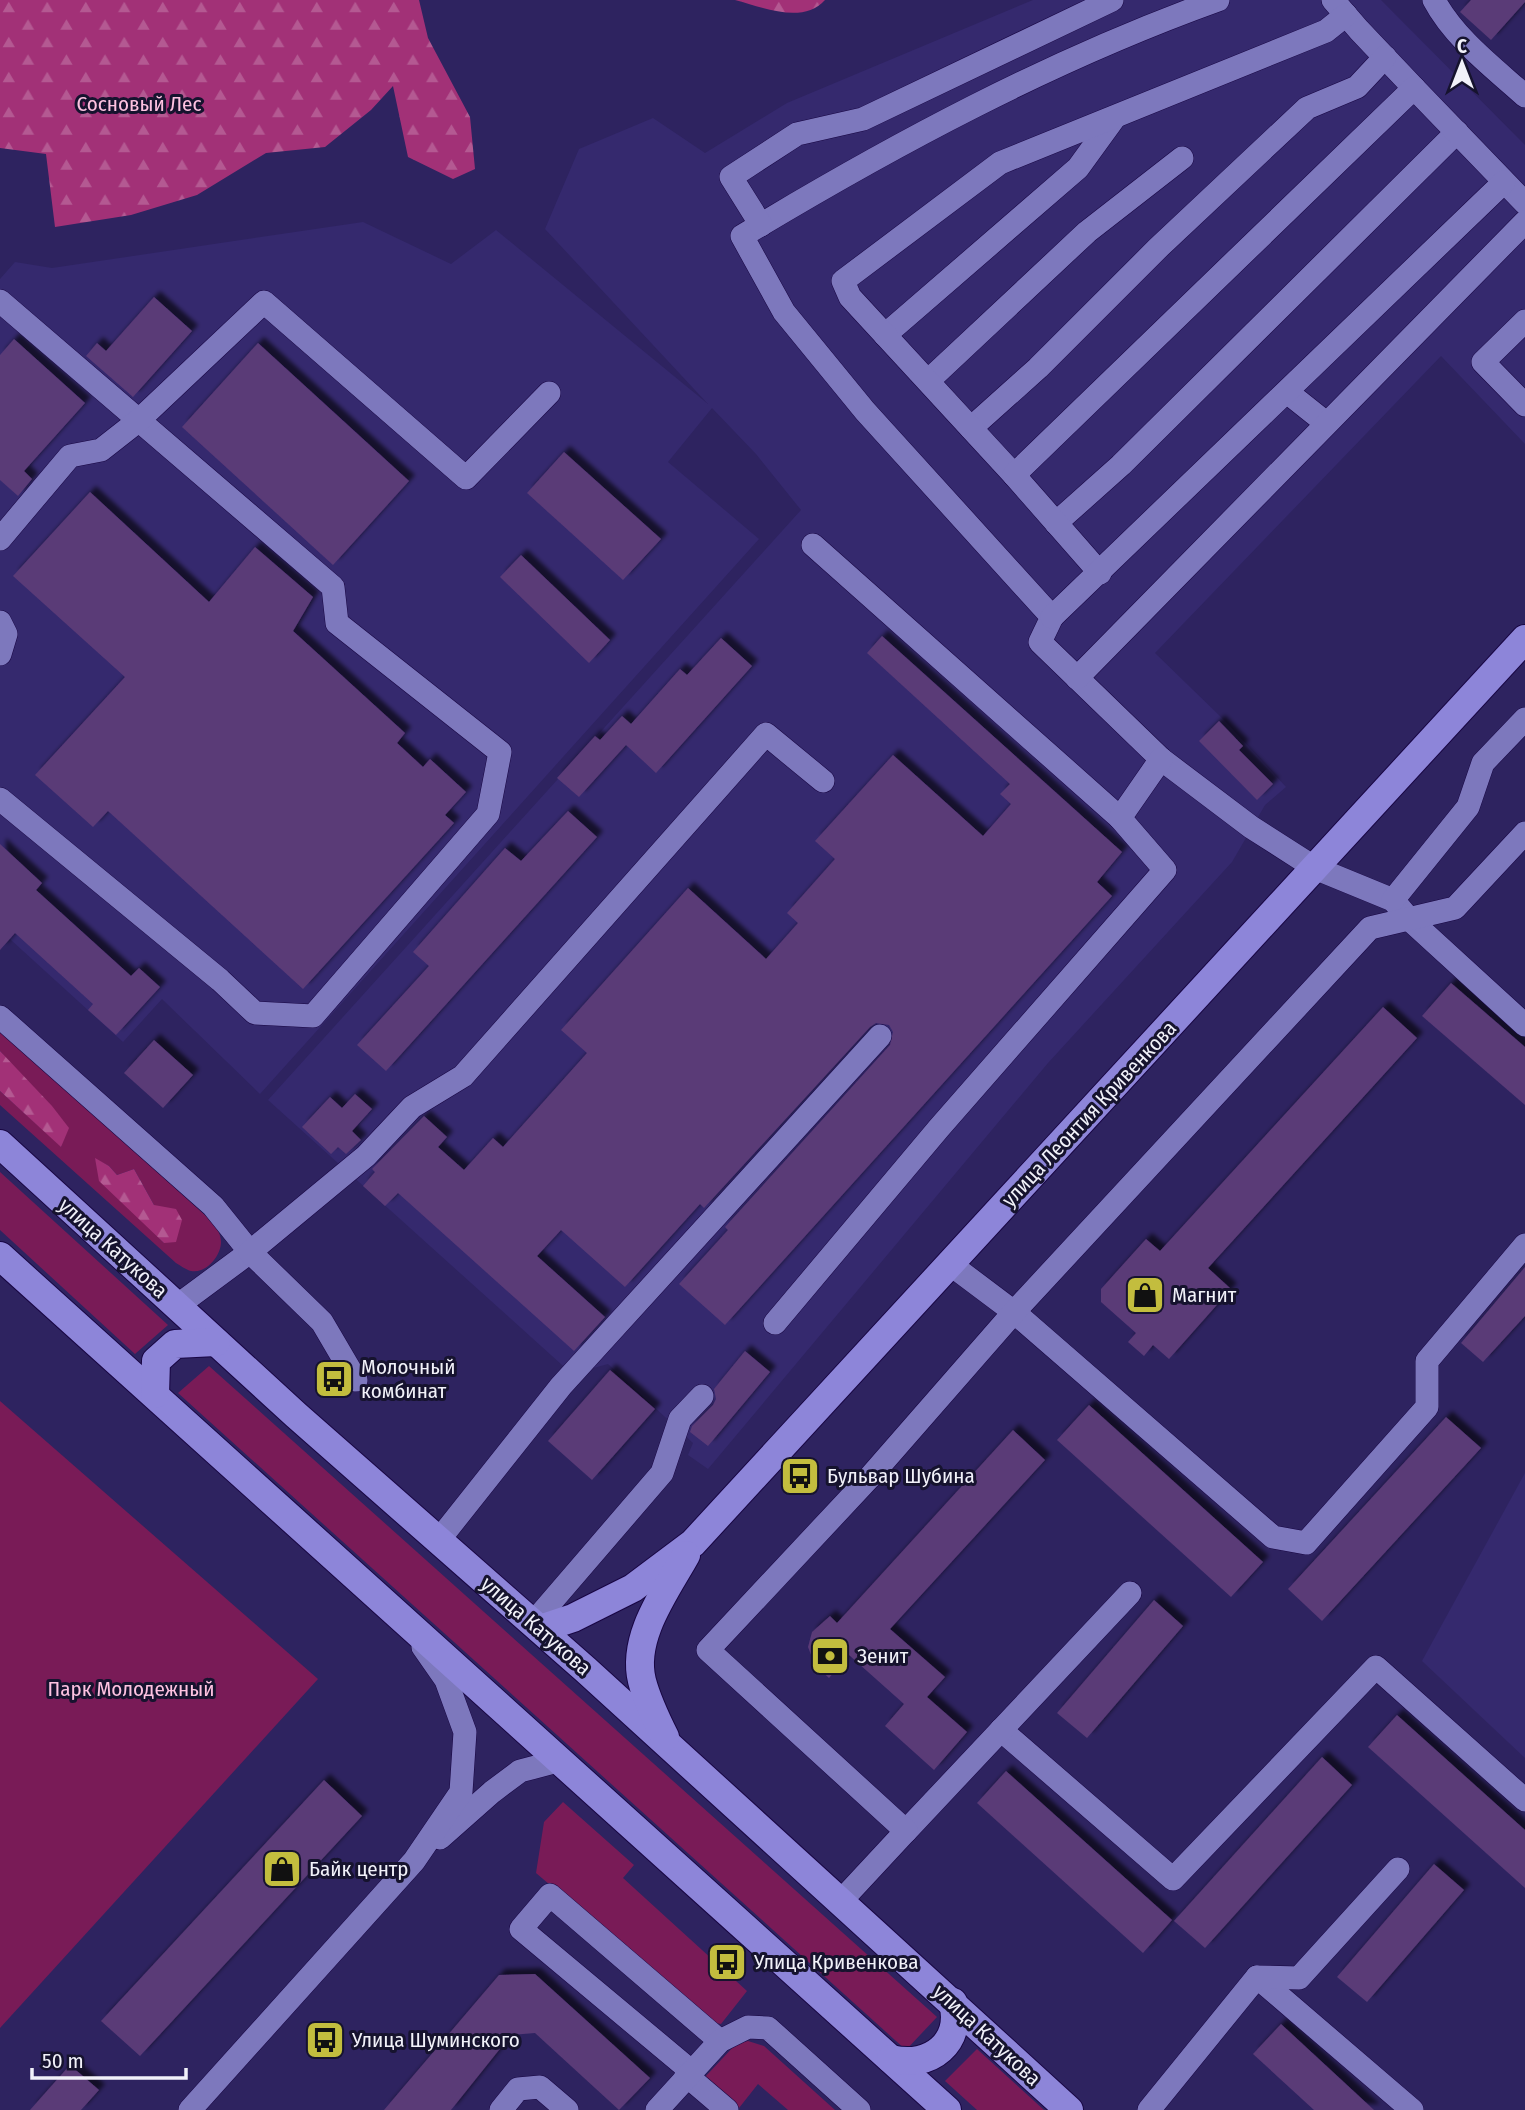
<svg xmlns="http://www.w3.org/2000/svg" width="1525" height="2110" viewBox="0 0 1525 2110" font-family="'Fira Sans Condensed',sans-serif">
  <defs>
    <pattern id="forest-firs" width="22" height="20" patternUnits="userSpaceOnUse" patternTransform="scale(1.75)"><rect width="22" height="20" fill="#a23177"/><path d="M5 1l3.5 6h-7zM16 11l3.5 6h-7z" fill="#b45992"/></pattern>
    <filter id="shadow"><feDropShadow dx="6" dy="-6" stdDeviation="2" flood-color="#0009"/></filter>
  </defs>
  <rect width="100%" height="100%" fill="#2e2360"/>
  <g fill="#35296e">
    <path d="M 1033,0 L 1381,0 L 1525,145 L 1525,444 L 1441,356 L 1155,653 L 1225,721 L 1286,787 L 1265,805 L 1232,862 L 1048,1063 L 708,1469 L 688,1455 L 693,1443 L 608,1364 L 572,1374 L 268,1100 L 801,510 L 756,454 L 712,408 L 668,462 L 759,539 L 260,1094 L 162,999 L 123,1042 L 0,930 L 0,279 L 15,262 L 52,268 L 363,222 L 451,264 L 496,230 L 708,404 L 545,229 L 579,149 L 653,118 L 705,153 L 787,103 Z"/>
    <path d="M 1525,1473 L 1525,1758 L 1422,1661 Z"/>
  </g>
  <g fill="#791b57" fill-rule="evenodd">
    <path d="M 0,1030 L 216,1225 C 218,1231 221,1236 221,1242 C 221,1256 206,1274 191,1271 C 186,1270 180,1265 176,1263 L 0,1105 L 0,1091 L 62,1147 L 12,1065 L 0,1051 ZM 95,1159 L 109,1166 L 117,1175 L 134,1169 L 154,1205 L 164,1243 L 138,1216 Z"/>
    <path d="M 0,1172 L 168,1325 L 135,1354 L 0,1230 Z"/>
    <path d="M 209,1366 L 937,2017 L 906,2050 L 178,1393 Z"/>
    <path d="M 0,1401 L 318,1679 L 0,2028 Z"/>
    <path d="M 563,1802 L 634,1865 L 623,1878 L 747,1991 L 721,2024 L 711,2022 L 536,1873 L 544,1822 Z"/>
    <path d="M 748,2041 L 764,2046 L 835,2110 L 788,2110 L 758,2084 L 739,2108 L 705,2077 L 736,2044 Z"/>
    <path d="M 977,2049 L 1044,2110 L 977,2110 L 945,2081 Z"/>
  </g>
  <g fill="url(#forest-firs)">
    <path d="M 0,0 L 419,0 L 428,38 L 470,117 L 475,169 L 453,179 L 408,157 L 393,86 L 371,110 L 325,147 L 266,153 L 197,195 L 131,215 L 55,227 L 46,154 L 0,148 Z"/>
    <path d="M 735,0 L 825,0 C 803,25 762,7 735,0 Z"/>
    <path d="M 0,1051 L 52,1106 L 69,1128 L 61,1147 L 0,1091 Z"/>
    <path d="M 95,1158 L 109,1166 L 117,1175 L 134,1169 L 154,1205 L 176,1209 L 182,1220 L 176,1242 L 164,1243 L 99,1181 Z"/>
  </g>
  <g fill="#5a3a77" filter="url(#shadow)">
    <path d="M 1471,0 L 1525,0 L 1525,2 L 1491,40 L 1460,12 Z"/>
    <path d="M 154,297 L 192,331 L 133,397 L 86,356 L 97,343 L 106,351 Z"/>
    <path d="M 14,339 L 85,403 L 24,471 L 32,479 L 18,496 L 0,480 L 0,355 Z"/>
    <path d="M 258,343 L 409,481 L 333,565 L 182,427 Z"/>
    <path d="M 564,452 L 661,539 L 623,580 L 527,493 Z"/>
    <path d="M 90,492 L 209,602 L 255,547 L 313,597 L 293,631 L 405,733 L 397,743 L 423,767 L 430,759 L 466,792 L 445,815 L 454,823 L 303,989 L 108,811 L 93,827 L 35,775 L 125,677 L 13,576 Z"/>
    <path d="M 521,555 L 610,640 L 589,663 L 500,577 Z"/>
    <path d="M 882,636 L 1122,852 L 1097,882 L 1112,896 L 725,1325 L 679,1284 L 728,1230 L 725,1227 L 890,1045 L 893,1032 L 889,1025 L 876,1023 L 870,1027 L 704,1208 L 700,1204 L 625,1287 L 561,1230 L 537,1256 L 605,1317 L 574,1351 L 398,1193 L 385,1206 L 363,1186 L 375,1172 L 372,1169 L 424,1116 L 447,1137 L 438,1147 L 464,1170 L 493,1138 L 503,1147 L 587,1053 L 561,1030 L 688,888 L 766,959 L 798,923 L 787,913 L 835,859 L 815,841 L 893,755 L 983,836 L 1011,804 L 1000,794 L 1010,784 L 867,653 Z"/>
    <path d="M 721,638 L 752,666 L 656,773 L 626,745 L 579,797 L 557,778 L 595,736 L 600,740 L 622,716 L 631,724 L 680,669 L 687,675 Z"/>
    <path d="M 1219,721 L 1243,746 L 1239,750 L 1273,784 L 1257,800 L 1199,741 Z"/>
    <path d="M 568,811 L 597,837 L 386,1071 L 357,1045 L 429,966 L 413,952 L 505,848 L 521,861 Z"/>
    <path d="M 0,844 L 42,883 L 36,890 L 131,976 L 139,968 L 160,987 L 116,1035 L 88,1010 L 93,1004 L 15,933 L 0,950 Z"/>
    <path d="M 1451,983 L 1525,1047 L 1525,1105 L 1422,1016 Z"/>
    <path d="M 1383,1007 L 1417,1038 L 1208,1268 L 1231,1289 L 1169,1359 L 1153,1345 L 1144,1356 L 1128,1342 L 1136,1333 L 1101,1302 L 1101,1289 L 1146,1239 L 1160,1251 Z"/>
    <path d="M 154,1040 L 193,1075 L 163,1108 L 124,1073 Z"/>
    <path d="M 355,1094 L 372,1109 L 352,1131 L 361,1140 L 346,1154 L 338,1147 L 331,1154 L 302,1127 L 330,1097 L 342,1108 Z"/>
    <path d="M 1525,1267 L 1525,1316 L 1483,1362 L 1461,1343 Z"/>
    <path d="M 745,1351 L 770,1372 L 708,1446 L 690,1432 L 692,1426 L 713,1405 L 716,1399 L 714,1389 Z"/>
    <path d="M 610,1370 L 655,1409 L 592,1480 L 548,1441 Z"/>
    <path d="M 1089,1405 L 1263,1562 L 1231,1597 L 1057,1440 Z"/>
    <path d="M 1446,1417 L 1481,1448 L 1322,1621 L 1288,1589 Z"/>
    <path d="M 1013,1430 L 1045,1460 L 890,1629 L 945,1677 L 927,1697 L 967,1732 L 934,1770 L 885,1726 L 904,1704 L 849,1655 L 829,1678 L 815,1665 L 808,1647 L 812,1632 L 830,1616 L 837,1623 Z"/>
    <path d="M 1154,1600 L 1183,1626 L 1087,1738 L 1057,1713 Z"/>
    <path d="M 1397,1715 L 1525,1830 L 1525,1888 L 1368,1747 Z"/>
    <path d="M 1322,1757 L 1352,1785 L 1205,1948 L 1174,1921 Z"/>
    <path d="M 1006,1771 L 1172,1920 L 1143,1953 L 977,1803 Z"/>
    <path d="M 324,1780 L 362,1816 L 140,2056 L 101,2021 Z"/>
    <path d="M 1434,1864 L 1464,1890 L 1367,2002 L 1337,1977 Z"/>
    <path d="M 535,1974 L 650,2078 L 619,2110 L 535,2033 L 511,2035 L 451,2110 L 384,2110 L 499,1975 Z"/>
    <path d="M 1281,2024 L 1374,2110 L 1314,2110 L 1253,2054 Z"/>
    <path d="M 70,2065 L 99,2090 L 81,2110 L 30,2110 Z"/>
  </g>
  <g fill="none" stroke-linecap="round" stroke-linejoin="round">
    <g stroke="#180643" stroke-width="24">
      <g id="minor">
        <path d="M 1218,0 C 1051,60 893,145 742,236 L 784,312 L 865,411 L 1052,617 L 1040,642 L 1161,759 L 1251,827 L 1315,868 L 1393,900 L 1409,919 L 1525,1025"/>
        <path d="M 1333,0 L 1359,30 L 1414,88"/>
        <path d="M 1434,0 C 1454,38 1494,68 1525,96"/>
        <path d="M 761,225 L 731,177 L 797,134 L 863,119 L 1112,0"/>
        <path d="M 0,301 L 333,587 L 337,623 L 500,752 L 488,814 L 313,1016 L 255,1013 L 220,980 L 0,799"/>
        <path d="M 1525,321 L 1483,362 L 1525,405"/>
        <path d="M 885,335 L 1078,168 L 1115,117"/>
        <path d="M 928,381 L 1087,232 L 1182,158"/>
        <path d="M 1287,392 L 1326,423"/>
        <path d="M 971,428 L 1038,368 L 1157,249 L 1307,108 L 1357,87 L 1385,57"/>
        <path d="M 1014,475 L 850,297 L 843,281 L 1000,163 L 1326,31 L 1346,15"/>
        <path d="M 1056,523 L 1121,465 L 1457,132"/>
        <path d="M 0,539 L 70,456 L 101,450 L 138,421 L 264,302 L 466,478 L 549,393"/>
        <path d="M 813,545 L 1120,818"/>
        <path d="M 1100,573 L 1014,475 L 1414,88 L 1525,203"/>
        <path d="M 1052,617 L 1504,182"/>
        <path d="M 0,622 L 6,634 L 0,654"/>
        <path d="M 1077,678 L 1525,222"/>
        <path d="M 1393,900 L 1468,807 L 1483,763 L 1525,719"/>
        <path d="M 0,1017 L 213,1206 L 250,1252 L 177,1306"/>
        <path d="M 950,1264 L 1014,1312 L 1273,1537 L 1306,1543 L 1427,1407 L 1427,1361 L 1525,1245"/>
        <path d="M 775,1323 L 939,1128 L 1165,870 L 1120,818 L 1161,759"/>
        <path d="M 356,1380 L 322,1322 L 250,1252 L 366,1156 L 412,1107 L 463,1076 L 766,734 L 823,781"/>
        <path d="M 438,1541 L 561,1386 L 880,1036"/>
        <path d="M 533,1623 L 662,1473 L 680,1419 L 702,1396"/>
        <path d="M 1001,1730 L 1173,1879 L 1376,1667 L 1525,1800"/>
        <path d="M 906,1831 L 1130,1593"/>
        <path d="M 440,1838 L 492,1792 L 520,1771 L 558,1761"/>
        <path d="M 840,1902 L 906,1831 L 708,1650 L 869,1478 L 1014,1312 L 1370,928 L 1455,908 L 1525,833"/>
        <path d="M 1257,1977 L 1412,2110"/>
        <path d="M 691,2071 L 521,1929 L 550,1895 L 720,2041"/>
        <path d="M 686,2075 L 727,2110"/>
        <path d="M 190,2110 L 414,1861 L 461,1792 L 465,1732 L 446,1680 L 423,1647"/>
        <path d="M 501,2110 L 518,2089 L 540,2087 L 567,2110"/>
        <path d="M 657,2110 L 720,2041 L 748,2027 L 768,2028 L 859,2110"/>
        <path d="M 1149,2110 L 1257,1977 L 1299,1978 L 1398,1869"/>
      </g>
    </g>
    <g stroke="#180643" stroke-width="30">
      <g id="major">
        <path d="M 0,1144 L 296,1415 L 586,1670 L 1069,2110"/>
        <path d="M 0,1256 L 947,2110"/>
        <path d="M 155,1394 L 156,1361 L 175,1344 L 216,1342"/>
        <path d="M 540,1629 L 573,1618 L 633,1588 L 693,1543 L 1525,639"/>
        <path d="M 665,1737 C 656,1719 647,1700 642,1681 C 631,1637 666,1591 686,1555"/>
        <path d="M 891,2059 C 931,2069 963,2042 953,2002"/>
      </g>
    </g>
    <use href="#minor" stroke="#7d78bd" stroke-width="23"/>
    <use href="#major" stroke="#8d85d9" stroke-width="28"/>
  </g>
  <defs>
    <g id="shop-square" transform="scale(2.0125)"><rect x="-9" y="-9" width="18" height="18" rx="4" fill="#c3bd3e" stroke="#16132e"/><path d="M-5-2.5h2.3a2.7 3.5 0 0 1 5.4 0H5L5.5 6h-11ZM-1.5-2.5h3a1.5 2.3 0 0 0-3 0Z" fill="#111"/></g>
    <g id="bus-square" transform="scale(2.0125)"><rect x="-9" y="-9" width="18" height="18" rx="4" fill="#c3bd3e" stroke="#16132e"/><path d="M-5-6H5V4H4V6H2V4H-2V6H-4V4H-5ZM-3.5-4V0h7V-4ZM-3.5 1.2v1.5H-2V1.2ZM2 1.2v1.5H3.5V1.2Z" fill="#111"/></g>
    <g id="bank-square" transform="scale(2.0125)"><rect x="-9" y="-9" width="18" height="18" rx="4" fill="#c3bd3e" stroke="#16132e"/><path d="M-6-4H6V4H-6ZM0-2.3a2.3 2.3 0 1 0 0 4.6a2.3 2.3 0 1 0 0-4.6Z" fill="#111"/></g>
  </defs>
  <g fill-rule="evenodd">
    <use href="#shop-square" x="1145" y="1295"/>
    <use href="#bus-square" x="334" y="1379"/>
    <use href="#bus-square" x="800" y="1476"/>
    <use href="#bank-square" x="830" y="1656"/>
    <use href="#shop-square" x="282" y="1869"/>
    <use href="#bus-square" x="727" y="1962"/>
    <use href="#bus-square" x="325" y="2040"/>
  </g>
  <g text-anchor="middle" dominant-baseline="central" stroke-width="6" stroke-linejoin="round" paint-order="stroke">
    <g font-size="21" fill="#fec2e1" stroke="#16132e">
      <text x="139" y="104">Сосновый Лес</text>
      <text x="131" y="1689">Парк Молодежный</text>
    </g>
    <g font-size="21" fill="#f1f1f9" stroke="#16132e">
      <text transform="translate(1089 1114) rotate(-47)">улица Леонтия Кривенкова</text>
      <text transform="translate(113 1248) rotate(42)">улица Катукова</text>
      <text transform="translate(536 1626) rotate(41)">улица Катукова</text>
      <text transform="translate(987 2035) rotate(43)">улица Катукова</text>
    </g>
    <g font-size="21" fill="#f1f1f9" stroke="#16132e" text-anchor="start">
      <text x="1172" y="1295">Магнит</text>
      <text x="361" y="1367">Молочный<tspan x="361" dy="24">комбинат</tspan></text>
      <text x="827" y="1476">Бульвар Шубина</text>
      <text x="857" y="1656">Зенит</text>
      <text x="309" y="1869">Байк центр</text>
      <text x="754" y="1962">Улица Кривенкова</text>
      <text x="352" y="2040">Улица Шуминского</text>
    </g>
  </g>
  <g transform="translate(1462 63)" stroke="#16132e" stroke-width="5" paint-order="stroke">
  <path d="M0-5L12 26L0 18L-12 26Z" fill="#f1f1f9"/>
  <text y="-10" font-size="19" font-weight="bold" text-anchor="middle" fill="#f1f1f9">С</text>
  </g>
  <path d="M32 2068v10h154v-10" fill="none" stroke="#f1f1f9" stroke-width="3.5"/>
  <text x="42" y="2068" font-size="21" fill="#f1f1f9" stroke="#16132e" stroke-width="5" paint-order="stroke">50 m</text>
</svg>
